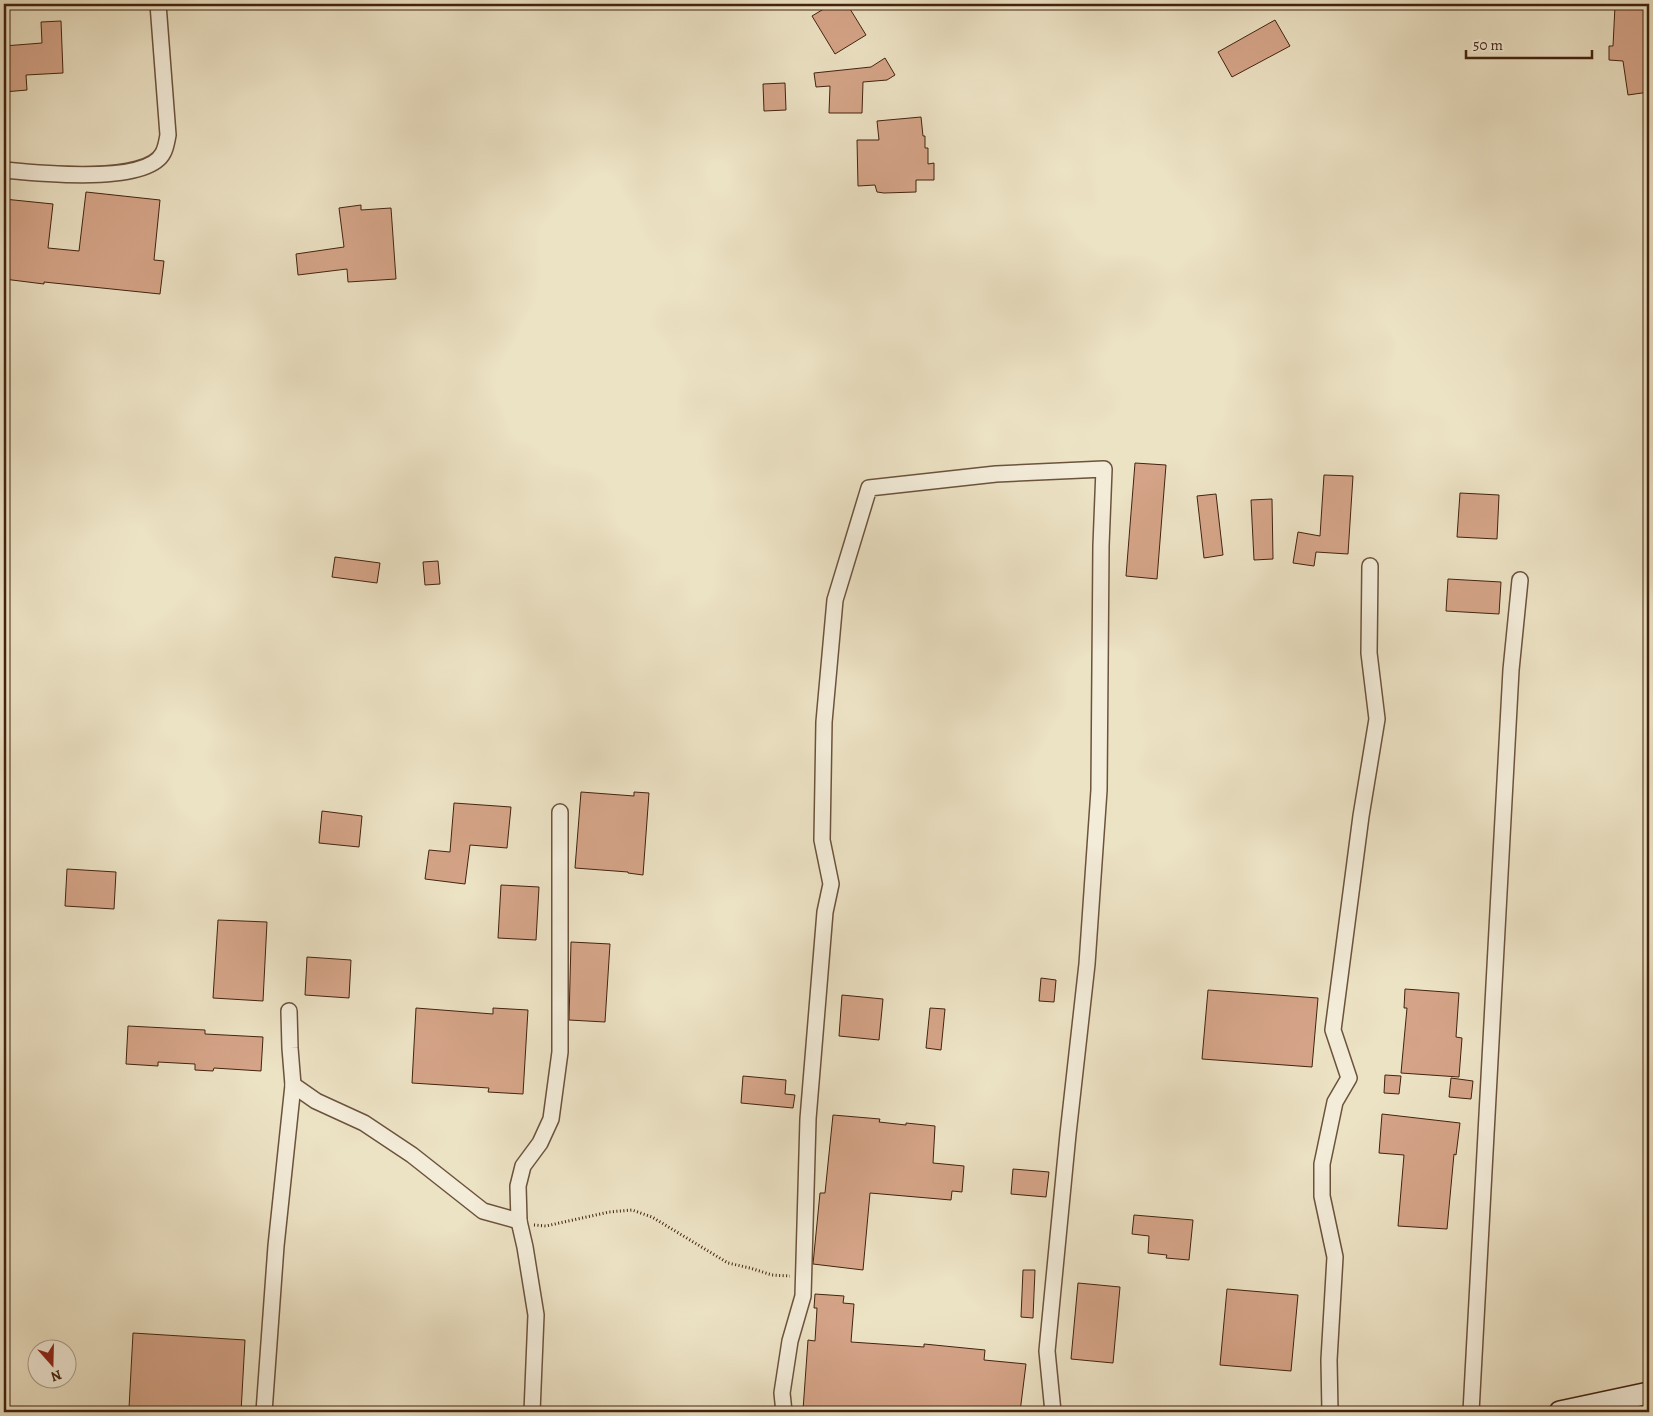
<svg xmlns="http://www.w3.org/2000/svg" width="1653" height="1416" viewBox="0 0 1653 1416" font-family="Alegreya,serif">
  <rect width="100%" height="100%" fill="#ece2c4"/>
  <filter id="stains"><feTurbulence type="fractalNoise" baseFrequency=".004" numOctaves="4"/><feColorMatrix values="0 0 0 0 .2 0 0 0 0 .09 0 0 0 0 .02 0 0 0 .5 -.17"/></filter>
  <radialGradient id="worn" r=".72"><stop offset=".6" stop-color="#630" stop-opacity="0"/><stop offset="1" stop-color="#630" stop-opacity=".3"/></radialGradient>
  <g fill="#d5a488" stroke="#42230e">
    <path d="M 832,4 L 847,4 L 866,35 L 835,54 L 812,16 Z"/>
    <path d="M 1624,4 L 1649,4 L 1649,92 L 1628,95 L 1623,61 L 1609,60 L 1609,46 L 1613,46 L 1615,6 Z"/>
    <path d="M 1275,20 L 1290,46 L 1232,77 L 1218,52 Z"/>
    <path d="M 61,21 L 63,73 L 26,75 L 27,90 L 4,92 L 4,46 L 42,43 L 41,22 Z"/>
    <path d="M 885,58 L 895,75 L 887,80 L 863,82 L 862,113 L 829,113 L 830,86 L 816,87 L 814,73 L 871,67 Z"/>
    <path d="M 785,83 L 786,110 L 764,111 L 763,84 Z"/>
    <path d="M 921,117 L 923,136 L 925,136 L 925,148 L 928,148 L 928,164 L 934,163 L 934,180 L 916,180 L 916,192 L 884,193 L 877,192 L 875,185 L 858,186 L 857,140 L 879,140 L 877,121 Z"/>
    <path d="M 86,192 L 160,200 L 154,260 L 164,261 L 160,294 L 44,282 L 44,284 L 4,279 L 4,199 L 53,204 L 48,248 L 79,251 Z"/>
    <path d="M 361,205 L 361,210 L 391,208 L 396,279 L 348,282 L 347,269 L 298,275 L 296,254 L 344,247 L 339,208 Z"/>
    <path d="M 1135,463 L 1166,465 L 1157,579 L 1126,576 Z"/>
    <path d="M 1324,475 L 1353,476 L 1348,554 L 1316,552 L 1314,566 L 1293,563 L 1298,532 L 1320,536 Z"/>
    <path d="M 1460,493 L 1499,495 L 1497,539 L 1457,537 Z"/>
    <path d="M 1216,494 L 1223,555 L 1204,558 L 1197,496 Z"/>
    <path d="M 1272,499 L 1273,559 L 1254,560 L 1251,500 Z"/>
    <path d="M 335,557 L 380,563 L 377,583 L 332,577 Z"/>
    <path d="M 438,561 L 440,584 L 425,585 L 423,562 Z"/>
    <path d="M 1448,579 L 1501,582 L 1499,614 L 1446,611 Z"/>
    <path d="M 581,792 L 634,796 L 634,792 L 649,793 L 643,875 L 628,873 L 628,872 L 575,868 Z"/>
    <path d="M 454,803 L 511,807 L 507,848 L 470,845 L 465,884 L 425,879 L 429,850 L 450,852 Z"/>
    <path d="M 322,811 L 362,816 L 359,847 L 319,843 Z"/>
    <path d="M 67,869 L 116,872 L 114,909 L 65,906 Z"/>
    <path d="M 501,885 L 539,887 L 536,940 L 498,938 Z"/>
    <path d="M 218,920 L 267,922 L 263,1001 L 213,998 Z"/>
    <path d="M 571,942 L 610,944 L 605,1022 L 569,1020 Z"/>
    <path d="M 307,957 L 351,960 L 349,998 L 305,995 Z"/>
    <path d="M 1041,978 L 1056,980 L 1054,1002 L 1039,1001 Z"/>
    <path d="M 1405,989 L 1459,993 L 1456,1037 L 1462,1038 L 1459,1077 L 1401,1073 L 1407,1008 L 1404,1008 Z"/>
    <path d="M 1208,990 L 1318,998 L 1312,1067 L 1202,1059 Z"/>
    <path d="M 842,995 L 883,999 L 879,1040 L 839,1036 Z"/>
    <path d="M 416,1008 L 493,1014 L 493,1008 L 528,1010 L 523,1094 L 488,1092 L 489,1088 L 412,1083 Z"/>
    <path d="M 930,1008 L 945,1009 L 941,1050 L 926,1048 Z"/>
    <path d="M 128,1026 L 205,1030 L 205,1034 L 263,1037 L 261,1071 L 214,1068 L 213,1071 L 195,1070 L 195,1064 L 158,1062 L 158,1066 L 126,1064 Z"/>
    <path d="M 1385,1075 L 1401,1076 L 1399,1094 L 1384,1093 Z"/>
    <path d="M 743,1076 L 786,1080 L 785,1094 L 795,1095 L 793,1108 L 741,1103 Z"/>
    <path d="M 1451,1078 L 1473,1081 L 1471,1099 L 1449,1097 Z"/>
    <path d="M 1382,1114 L 1460,1123 L 1456,1155 L 1454,1154 L 1447,1229 L 1398,1226 L 1404,1155 L 1379,1153 Z"/>
    <path d="M 833,1115 L 880,1119 L 879,1122 L 906,1125 L 906,1123 L 935,1126 L 933,1163 L 964,1166 L 962,1192 L 952,1191 L 951,1200 L 870,1193 L 863,1270 L 813,1264 L 820,1193 L 825,1193 Z"/>
    <path d="M 1013,1169 L 1049,1172 L 1046,1197 L 1011,1194 Z"/>
    <path d="M 1134,1215 L 1193,1220 L 1189,1260 L 1166,1258 L 1167,1255 L 1148,1253 L 1149,1236 L 1132,1234 Z"/>
    <path d="M 1023,1270 L 1035,1270 L 1033,1318 L 1021,1317 Z"/>
    <path d="M 1078,1283 L 1120,1287 L 1113,1363 L 1071,1359 Z"/>
    <path d="M 1227,1289 L 1298,1295 L 1291,1371 L 1220,1365 Z"/>
    <path d="M 815,1294 L 844,1296 L 843,1303 L 854,1304 L 851,1342 L 924,1347 L 924,1344 L 985,1350 L 984,1360 L 1026,1364 L 1020,1412 L 834,1412 L 803,1410 L 808,1340 L 815,1341 L 817,1308 L 814,1308 Z"/>
    <path d="M 133,1333 L 245,1340 L 241,1412 L 129,1408 Z"/>
  </g>
  <g fill="none" stroke-linecap="round" stroke-linejoin="round">
    <g stroke="#6c533c" stroke-width="18">
      <g id="street">
        <path d="M 4,170 C 35,173 147,185 163,153 C 166,148 167,140 168,135 L 158,4"/>
        <path d="M 293,1085 L 316,1101 L 364,1123 L 412,1155 L 483,1211 L 519,1221"/>
        <path d="M 264,1412 L 276,1246 L 293,1085 L 290,1048 L 289,1011"/>
        <path d="M 532,1412 L 536,1315 L 525,1247 L 519,1221 L 518,1186 L 523,1166 L 540,1143 L 551,1119 L 560,1052 L 560,812"/>
        <path d="M 784,1412 L 782,1393 L 790,1341 L 803,1296 L 808,1119 L 825,912 L 831,884 L 822,840 L 824,722 L 835,600 L 869,488 L 996,474 L 1104,469 L 1101,546 L 1099,790 L 1087,964 L 1068,1134 L 1047,1351 L 1053,1412"/>
        <path d="M 1330,1412 L 1329,1360 L 1335,1257 L 1322,1196 L 1322,1164 L 1335,1102 L 1349,1078 L 1333,1030 L 1361,816 L 1377,719 L 1369,653 L 1370,566"/>
        <path d="M 1471,1412 L 1511,670 L 1520,580"/>
      </g>
    </g>
    <g stroke="#42230e" stroke-width="24">
      <path id="secondary" d="M 1560,1412 L 1649,1393"/>
    </g>
    <path stroke="#42230e" stroke-width="3" stroke-dasharray="1 2.5" stroke-linecap="butt" d="M 534,1225 L 546,1226 L 609,1212 L 632,1210 L 652,1217 L 728,1263 L 750,1268 L 772,1275 L 790,1276"/>
    <use href="#street" stroke="#f3ecd9" stroke-width="15"/>
    <use href="#secondary" stroke="#f3ecd9" stroke-width="21"/>
  </g>
  <rect width="1653" height="1416" fill="none" stroke="#ece2c4" stroke-width="20"/>
  <rect x="5" y="5" width="1643" height="1406" fill="none" stroke="#42230e" stroke-width="2.5"/>
  <rect x="10" y="10" width="1633" height="1396" fill="none" stroke="#42230e"/>
  <g transform="translate(52 1364) rotate(160)"><circle r="24" fill="#f3ecd9" stroke="#ac9c88"/>
  <path d="M0-4L9 19L0 12L-9 19Z" fill="#8f2418"/>
  <text y="-8" font-size="14" font-weight="bold" text-anchor="middle" fill="#42230e">N</text>
  </g>
  <path d="M1466 50v8h126v-8" fill="none" stroke="#42230e" stroke-width="2.5"/>
  <text x="1473" y="50" font-size="15" fill="#42230e" stroke="#f3ecd9" stroke-width="4" paint-order="stroke">50 m</text>
  <rect width="100%" height="100%" filter="url(#stains)"/>
  <rect width="100%" height="100%" fill="url(#worn)"/>
</svg>
